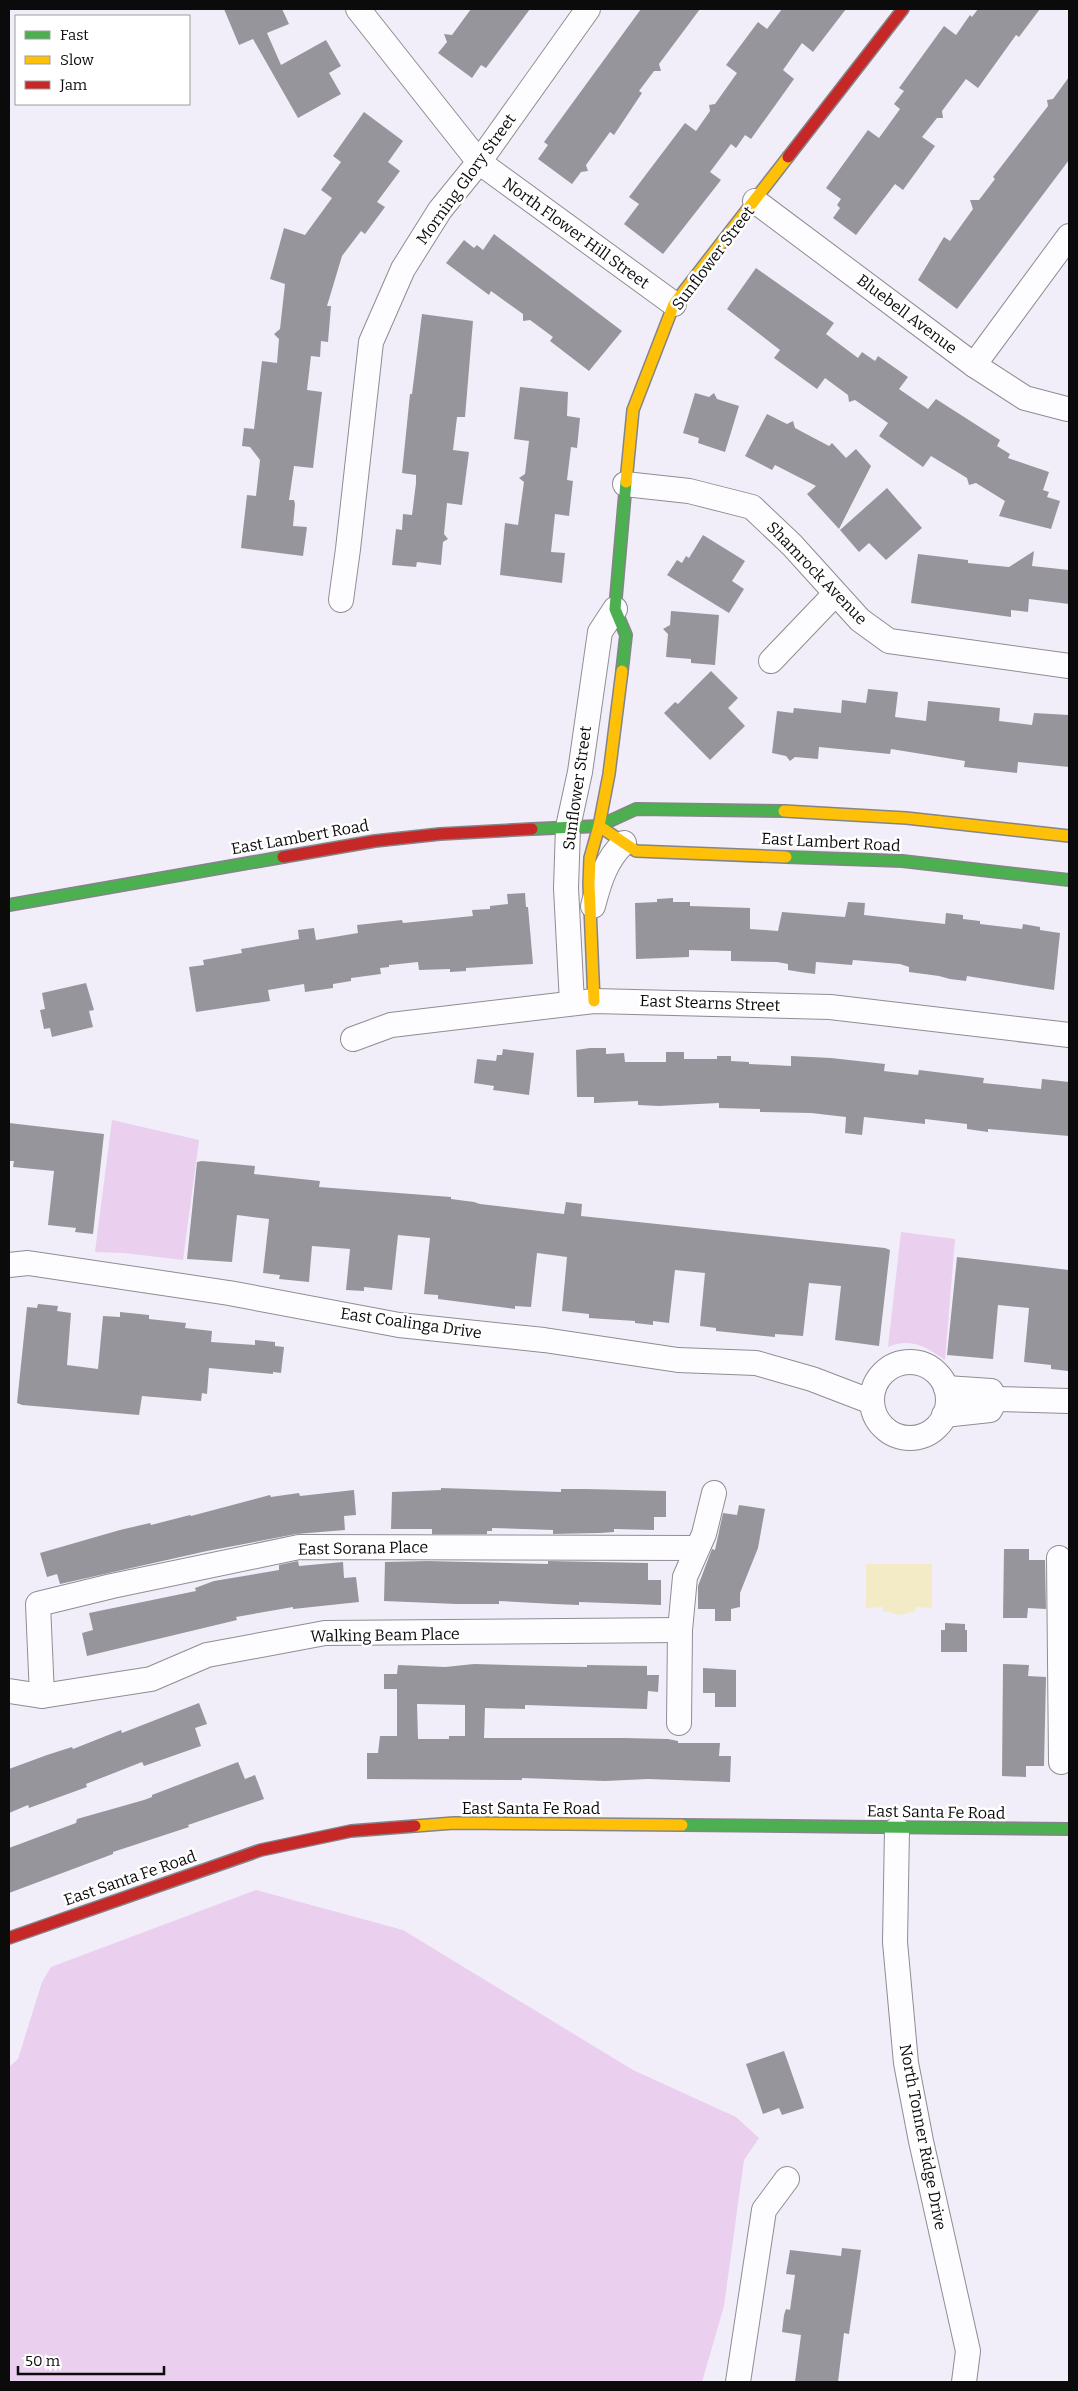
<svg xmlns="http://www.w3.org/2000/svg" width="1078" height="2391" viewBox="0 0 1078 2391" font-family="Bitter,serif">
  <rect width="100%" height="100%" fill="#f1eef9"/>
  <g fill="#eacfef">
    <path d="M 112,1120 L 199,1140 L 183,1260 L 124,1253 L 95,1252 Z"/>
    <path d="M 901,1232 L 955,1239 L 945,1360 C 927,1347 910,1337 888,1347 Z"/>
    <path d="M 256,1890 L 403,1930 L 633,2070 L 736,2117 L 759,2138 L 744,2160 L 724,2306 L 702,2382 L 9,2382 L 9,2067 L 18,2059 L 42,1982 L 51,1967 Z"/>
  </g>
  <path fill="#f3eac6" d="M 866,1564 L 932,1564 L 932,1608 L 916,1607 L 915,1611 L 900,1615 L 883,1611 L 883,1607 L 866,1608 Z"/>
  <g fill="#96959c" fill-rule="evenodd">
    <path d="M 224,9 L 282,9 L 289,24 L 267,33 L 281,65 L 326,40 L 341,66 L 329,73 L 341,94 L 298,118 L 253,39 L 239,45 Z"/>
    <path d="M 471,9 L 530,9 L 486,68 L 481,65 L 472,78 L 438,53 L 447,42 L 444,34 L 452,35 Z"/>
    <path d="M 641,9 L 700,9 L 659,64 L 661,71 L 654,71 L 639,91 L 642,93 L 614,135 L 610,132 L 586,165 L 588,171 L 581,172 L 572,184 L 538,159 L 548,145 L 544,142 Z"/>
    <path d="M 782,9 L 846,9 L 813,52 L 802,43 L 783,70 L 794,79 L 751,139 L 745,135 L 736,148 L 731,144 L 710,172 L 721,180 L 663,254 L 624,224 L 639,204 L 629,197 L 685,123 L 696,131 L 710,111 L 709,105 L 715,104 L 737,73 L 726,65 L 758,22 L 767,29 Z"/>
    <path d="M 978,9 L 1040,9 L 1019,37 L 1016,35 L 978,88 L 966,79 L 942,111 L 943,118 L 937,118 L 922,137 L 935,146 L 903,190 L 895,184 L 856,235 L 833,218 L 840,208 L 837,205 L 841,199 L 826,188 L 868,130 L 879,138 L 900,109 L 894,104 L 904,91 L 899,88 L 944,26 L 956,35 L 970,15 L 972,17 Z"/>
    <path d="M 1069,77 L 1069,160 L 957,309 L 918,280 L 944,237 L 950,241 L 973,209 L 970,200 L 979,200 L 995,179 L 993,177 L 1048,106 L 1047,100 L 1053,99 Z"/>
    <path d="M 364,112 L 403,141 L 388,162 L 400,171 L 377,202 L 385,207 L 365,234 L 361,231 L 342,256 L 327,306 L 331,306 L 328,342 L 321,341 L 320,357 L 311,356 L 307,390 L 322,392 L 313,468 L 294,466 L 289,500 L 294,500 L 295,504 L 293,526 L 307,527 L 303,556 L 241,548 L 247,495 L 256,496 L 260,460 L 250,447 L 242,446 L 244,428 L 254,429 L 262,361 L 277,363 L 279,339 L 274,334 L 280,329 L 285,284 L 270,279 L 274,265 L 284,228 L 305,235 L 332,198 L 321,190 L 341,162 L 333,156 Z"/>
    <path d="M 494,234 L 622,331 L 589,371 L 550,341 L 553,337 L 530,320 L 523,321 L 523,314 L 491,291 L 489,295 L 446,263 L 464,240 L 474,248 L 477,245 L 483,250 Z"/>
    <path d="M 756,268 L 834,323 L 826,334 L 858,358 L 862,352 L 875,361 L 878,356 L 908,377 L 899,389 L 928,409 L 936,399 L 1000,440 L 997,446 L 1010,454 L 1008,458 L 1049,472 L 1043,490 L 1049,492 L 1047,497 L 1060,501 L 1051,529 L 999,516 L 1005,501 L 976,483 L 969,485 L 967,478 L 931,456 L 923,467 L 879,436 L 888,423 L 855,400 L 849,402 L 848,395 L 825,378 L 817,389 L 774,358 L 780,350 L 727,309 Z"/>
    <path d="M 422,314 L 473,321 L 465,417 L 457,417 L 453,450 L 469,452 L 462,505 L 447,503 L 444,534 L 448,539 L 443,542 L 441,565 L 417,562 L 416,567 L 392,565 L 396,529 L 402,530 L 403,514 L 412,515 L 416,483 L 416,475 L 402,473 L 410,394 L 412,394 Z"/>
    <path d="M 520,387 L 568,392 L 567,416 L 580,418 L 577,448 L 571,447 L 567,480 L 573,481 L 569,516 L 555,514 L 551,552 L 565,553 L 562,583 L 500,575 L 505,523 L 518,525 L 524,482 L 519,478 L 525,474 L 529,441 L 514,439 Z"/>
    <path d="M 695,393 L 709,397 L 714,393 L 717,399 L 739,406 L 725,452 L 698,443 L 699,438 L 683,433 Z"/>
    <path d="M 767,414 L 787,424 L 793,421 L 795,428 L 829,446 L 832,443 L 846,458 L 856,449 L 871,466 L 839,529 L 807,494 L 816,486 L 775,465 L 772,470 L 745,456 Z"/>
    <path d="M 887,488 L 922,528 L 886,560 L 869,543 L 859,552 L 840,530 Z"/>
    <path d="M 703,535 L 745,561 L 732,581 L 744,589 L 729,613 L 667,575 L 677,560 L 682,563 L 686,556 L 689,558 Z"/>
    <path d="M 1034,551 L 1032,566 L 1069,570 L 1069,604 L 1029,599 L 1028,612 L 1011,610 L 1011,617 L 911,603 L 918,554 L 968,560 L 968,563 L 1009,567 Z"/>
    <path d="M 671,611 L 719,615 L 715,665 L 691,663 L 691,659 L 666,657 L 668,634 L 663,629 L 670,625 Z"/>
    <path d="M 711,671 L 738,698 L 728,708 L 745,726 L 710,760 L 664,713 L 675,702 L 678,704 Z"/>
    <path d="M 868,689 L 898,692 L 895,717 L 926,721 L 928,701 L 1000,708 L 999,721 L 1032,725 L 1034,713 L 1069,715 L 1069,767 L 1018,762 L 1017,773 L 964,767 L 965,761 L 891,749 L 890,754 L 819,747 L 818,759 L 795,757 L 790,761 L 786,756 L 772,753 L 777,711 L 793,713 L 794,708 L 841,713 L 842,700 L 866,703 Z"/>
    <path d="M 525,893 L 526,907 L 528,907 L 533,964 L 466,968 L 466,971 L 450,972 L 450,969 L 419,970 L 418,962 L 389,965 L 389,967 L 380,968 L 381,974 L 351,978 L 351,981 L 333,984 L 333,988 L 305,992 L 304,984 L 268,990 L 270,1001 L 196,1012 L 189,967 L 204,965 L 203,960 L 242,953 L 241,949 L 299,939 L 298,930 L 314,928 L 316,940 L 358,933 L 357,925 L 402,920 L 403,923 L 473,916 L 472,910 L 490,909 L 490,906 L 508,904 L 507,894 Z"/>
    <path d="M 673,898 L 673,902 L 690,902 L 690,906 L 750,908 L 750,929 L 778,931 L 782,912 L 845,917 L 848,902 L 865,903 L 864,915 L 945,924 L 946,913 L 963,915 L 963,919 L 980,921 L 980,924 L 1022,929 L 1023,924 L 1040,927 L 1040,930 L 1060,933 L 1054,990 L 967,976 L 966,981 L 950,979 L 939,976 L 909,972 L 909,967 L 900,964 L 853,960 L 852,965 L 816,962 L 815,974 L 800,972 L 788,970 L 788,964 L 777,962 L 731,961 L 731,951 L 689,950 L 689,957 L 636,959 L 635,903 L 657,902 L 657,899 Z"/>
    <path d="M 86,983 L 94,1010 L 89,1011 L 93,1027 L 52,1037 L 50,1028 L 44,1029 L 40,1010 L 45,1009 L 42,993 Z"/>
    <path d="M 590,1048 L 606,1048 L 606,1054 L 624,1053 L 625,1062 L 666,1062 L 666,1052 L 684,1052 L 684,1059 L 717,1059 L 717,1056 L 731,1056 L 731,1061 L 749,1062 L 749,1064 L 791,1066 L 791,1056 L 831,1058 L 885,1064 L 884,1071 L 918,1075 L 919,1070 L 984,1078 L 983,1083 L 1041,1089 L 1042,1079 L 1069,1082 L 1069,1136 L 988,1129 L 988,1132 L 967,1129 L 967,1124 L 925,1119 L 925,1124 L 864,1117 L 862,1135 L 845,1133 L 846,1117 L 811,1113 L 760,1112 L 760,1109 L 719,1108 L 719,1103 L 659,1106 L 638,1105 L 638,1101 L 594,1103 L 594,1097 L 577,1097 L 576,1050 Z"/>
    <path d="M 503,1049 L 534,1053 L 529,1095 L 493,1090 L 494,1086 L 474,1083 L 477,1059 L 496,1061 L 497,1055 L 502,1055 Z"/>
    <path d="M 9,1123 L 104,1134 L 93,1234 L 75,1232 L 76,1228 L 48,1225 L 54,1171 L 13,1167 L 14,1161 L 9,1161 Z"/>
    <path d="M 202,1161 L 255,1166 L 254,1174 L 320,1181 L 319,1187 L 451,1197 L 451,1199 L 474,1202 L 480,1204 L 564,1214 L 566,1202 L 582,1204 L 581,1216 L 885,1248 L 890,1250 L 879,1346 L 835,1340 L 841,1286 L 809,1283 L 803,1336 L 775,1334 L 775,1337 L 716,1331 L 716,1328 L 700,1326 L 705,1273 L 675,1270 L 669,1323 L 653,1321 L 653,1325 L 635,1323 L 635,1321 L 589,1318 L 589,1314 L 562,1311 L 567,1257 L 537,1253 L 531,1307 L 515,1306 L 515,1309 L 438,1299 L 438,1295 L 424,1294 L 430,1238 L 398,1235 L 392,1290 L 364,1287 L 364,1291 L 346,1290 L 350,1249 L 312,1246 L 309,1282 L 279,1279 L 280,1275 L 263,1273 L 269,1219 L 237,1215 L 232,1262 L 187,1259 L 197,1162 Z"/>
    <path d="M 957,1257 L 1069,1270 L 1068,1371 L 1051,1369 L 1051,1365 L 1024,1362 L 1029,1308 L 998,1305 L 993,1359 L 947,1355 Z"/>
    <path d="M 38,1304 L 58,1306 L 57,1311 L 71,1313 L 67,1365 L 98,1369 L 103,1316 L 120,1317 L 120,1312 L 149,1315 L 149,1319 L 186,1323 L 185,1328 L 212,1331 L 211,1342 L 255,1345 L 255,1340 L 275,1342 L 275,1346 L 284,1347 L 281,1373 L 273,1372 L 273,1374 L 209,1368 L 207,1394 L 202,1393 L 201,1401 L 142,1396 L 139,1415 L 22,1405 L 17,1403 L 27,1307 L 37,1308 Z"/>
    <path d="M 441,1488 L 561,1492 L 561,1489 L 586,1489 L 666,1491 L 666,1517 L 654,1517 L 654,1530 L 614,1529 L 614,1532 L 600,1533 L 553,1534 L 553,1530 L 492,1528 L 492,1531 L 487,1531 L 487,1534 L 432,1534 L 432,1529 L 391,1529 L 392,1492 L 441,1490 Z"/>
    <path d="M 354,1490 L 356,1515 L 344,1516 L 345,1530 L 296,1534 L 207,1551 L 60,1584 L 57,1574 L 47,1577 L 40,1553 L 120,1530 L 150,1523 L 151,1525 L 190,1515 L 191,1516 L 270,1495 L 271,1497 L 299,1493 L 300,1496 Z"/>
    <path d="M 739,1505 L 765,1509 L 758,1548 L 740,1593 L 740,1607 L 731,1609 L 731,1621 L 715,1621 L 715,1609 L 698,1609 L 698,1586 L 712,1549 L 715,1550 L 723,1513 L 737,1515 Z"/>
    <path d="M 1004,1549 L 1029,1549 L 1029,1560 L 1045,1560 L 1046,1609 L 1028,1608 L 1027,1618 L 1003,1618 Z"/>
    <path d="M 298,1561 L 299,1566 L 343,1562 L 344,1578 L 356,1577 L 359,1602 L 293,1609 L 293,1607 L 236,1617 L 237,1620 L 87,1656 L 82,1633 L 93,1630 L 89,1613 L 196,1591 L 195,1588 L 214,1581 L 279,1570 L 279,1565 Z"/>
    <path d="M 427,1561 L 548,1564 L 548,1561 L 648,1563 L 648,1580 L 661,1580 L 661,1605 L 579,1602 L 579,1605 L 554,1604 L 499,1601 L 499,1604 L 457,1604 L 384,1601 L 385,1562 Z"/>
    <path d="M 945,1623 L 965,1624 L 965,1630 L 967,1630 L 967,1652 L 941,1652 L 941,1630 L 945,1630 Z"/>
    <path d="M 474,1664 L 587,1667 L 587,1665 L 647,1666 L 647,1675 L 659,1675 L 658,1692 L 648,1691 L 647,1709 L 525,1705 L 525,1709 L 485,1708 L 484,1738 L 624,1738 L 668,1739 L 678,1741 L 678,1743 L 720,1743 L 719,1756 L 731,1756 L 730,1782 L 648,1779 L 605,1781 L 522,1778 L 522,1780 L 367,1779 L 367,1753 L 378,1753 L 380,1736 L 397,1736 L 397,1689 L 384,1689 L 384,1674 L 397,1674 L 398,1665 L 445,1667 ZM 417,1704 L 465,1705 L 465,1736 L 449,1736 L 449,1739 L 418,1739 Z"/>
    <path d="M 1003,1664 L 1029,1665 L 1028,1676 L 1046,1677 L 1044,1766 L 1026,1766 L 1026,1777 L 1002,1776 Z"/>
    <path d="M 703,1668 L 736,1670 L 736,1707 L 715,1707 L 715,1693 L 703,1693 Z"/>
    <path d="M 199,1703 L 207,1724 L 195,1728 L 201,1746 L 144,1766 L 142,1762 L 86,1784 L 87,1787 L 29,1808 L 28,1805 L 9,1813 L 9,1769 L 47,1755 L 72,1747 L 73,1749 L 121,1730 L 122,1733 Z"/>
    <path d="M 238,1762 L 245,1779 L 255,1775 L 264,1799 L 188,1825 L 189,1827 L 113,1852 L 113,1854 L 9,1893 L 9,1848 L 76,1823 L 77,1819 L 144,1800 L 152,1797 L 152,1795 Z"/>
    <path d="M 784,2051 L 804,2108 L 782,2115 L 779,2108 L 763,2114 L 746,2064 Z"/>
    <path d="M 842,2248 L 861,2250 L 849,2334 L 844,2333 L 838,2382 L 795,2382 L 801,2335 L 782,2332 L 784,2315 L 786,2309 L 790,2310 L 795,2275 L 786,2274 L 790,2250 L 841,2256 Z"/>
  </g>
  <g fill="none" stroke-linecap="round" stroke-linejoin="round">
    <g stroke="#8f8d92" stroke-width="26">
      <g id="street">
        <path d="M 358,9 L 479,162 L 674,304"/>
        <path d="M 755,201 L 974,365 L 1025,398 L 1067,409"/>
        <path d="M 974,365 L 1069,236"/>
        <path d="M 625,484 L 689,491 L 752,507 L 792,545 L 860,620 L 889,641 L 1069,666"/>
        <path d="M 341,600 L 348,549 L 371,342 L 403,269 L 440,210 L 479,162 L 588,9"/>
        <path d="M 771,661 L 835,594"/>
        <path d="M 593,906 C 599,883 606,859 624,843"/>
        <path d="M 572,1003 L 566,888 L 568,827 L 580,772 L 600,632 L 615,609"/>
        <path d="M 353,1039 L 391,1025 L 594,1001 L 830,1007 L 1069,1035"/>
        <path d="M 9,1265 L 28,1263 L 229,1293 L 399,1325 L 544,1340 L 678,1360 L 756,1363 L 812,1379 L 872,1402"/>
        <circle cx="910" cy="1400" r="38"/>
        <path d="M 946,1388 L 991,1391 L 996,1399"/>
        <path d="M 996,1399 L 1069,1401"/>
        <path d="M 944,1415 L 990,1410 L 996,1399"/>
        <path d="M 1059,1558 L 1061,1762"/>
        <path d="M 9,1691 L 42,1696 L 151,1679 L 207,1655 L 325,1633 L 680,1630"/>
        <path d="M 42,1696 L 38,1604 L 112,1586 L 299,1547 L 696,1548"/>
        <path d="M 679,1723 L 680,1630 L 685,1577 L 704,1534 L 714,1493"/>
        <path d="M 897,1829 L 895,1942 L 906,2063 L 921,2141 L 968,2351 L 964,2382"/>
        <path d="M 738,2382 L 764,2210 L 787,2179"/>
      </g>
    </g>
    <g stroke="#858489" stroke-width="14">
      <g id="fast">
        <path d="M 622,671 L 626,635 L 615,609 L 626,482"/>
        <path d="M 532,829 L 599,826 L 636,809 L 784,811"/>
        <path d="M 786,857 L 902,861 L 1069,880"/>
        <path d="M 9,905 L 283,857"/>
        <path d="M 682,1825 L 1069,1829"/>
      </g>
    </g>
    <g stroke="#858489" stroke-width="14">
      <g id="slow">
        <path d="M 626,482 L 633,410 L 674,304 L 788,157"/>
        <path d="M 784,811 L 906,818 L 1069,836"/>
        <path d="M 599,826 L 636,851 L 786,857"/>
        <path d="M 594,1001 L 589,884 L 590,858 L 599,826 L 609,774 L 622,671"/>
        <path d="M 415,1826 L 454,1823 L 682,1825"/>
      </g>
    </g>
    <g stroke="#858489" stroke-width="14">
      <g id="jam">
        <path d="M 788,157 L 903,9"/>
        <path d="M 283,857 L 375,841 L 440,834 L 532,829"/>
        <path d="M 9,1938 L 261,1850 L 351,1831 L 415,1826"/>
      </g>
    </g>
    <use href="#street" stroke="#fdfcfe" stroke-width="24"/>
    <use href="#fast" stroke="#4caf50" stroke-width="11"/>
    <use href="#slow" stroke="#ffc107" stroke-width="11"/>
    <use href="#jam" stroke="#c62828" stroke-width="11"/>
  </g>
  <g text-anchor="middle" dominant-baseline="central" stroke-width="5" stroke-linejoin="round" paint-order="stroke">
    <g font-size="16" fill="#0b0b0b" stroke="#fff">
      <text transform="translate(466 179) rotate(-54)">Morning Glory Street</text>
      <text transform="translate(576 233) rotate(36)">North Flower Hill Street</text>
      <text transform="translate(713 258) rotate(-53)">Sunflower Street</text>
      <text transform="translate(907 314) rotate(37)">Bluebell Avenue</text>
      <text transform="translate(817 573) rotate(46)">Shamrock Avenue</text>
      <text transform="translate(577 788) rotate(-82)">Sunflower Street</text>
      <text transform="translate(300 837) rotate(-10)">East Lambert Road</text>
      <text transform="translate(831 842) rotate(3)">East Lambert Road</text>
      <text transform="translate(710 1003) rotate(2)">East Stearns Street</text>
      <text transform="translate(411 1323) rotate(8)">East Coalinga Drive</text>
      <text transform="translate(363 1548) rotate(-1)">East Sorana Place</text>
      <text transform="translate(385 1635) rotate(-1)">Walking Beam Place</text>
      <text x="531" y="1808">East Santa Fe Road</text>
      <text transform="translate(936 1812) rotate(1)">East Santa Fe Road</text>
      <text transform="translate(130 1878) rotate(-19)">East Santa Fe Road</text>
      <text transform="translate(923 2137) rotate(79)">North Tonner Ridge Drive</text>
    </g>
  </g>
  <rect width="1078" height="2391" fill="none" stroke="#0b0b0b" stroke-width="20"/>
  <rect x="15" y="15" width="175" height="90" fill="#ffffff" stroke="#9d9d9d"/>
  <rect x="25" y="31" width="25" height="8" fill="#4caf50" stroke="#9d9d9d"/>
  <text x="60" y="40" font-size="15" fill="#0b0b0b">Fast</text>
  <rect x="25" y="56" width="25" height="8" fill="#ffc107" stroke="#9d9d9d"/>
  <text x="60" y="65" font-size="15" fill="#0b0b0b">Slow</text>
  <rect x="25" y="81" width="25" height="8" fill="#c62828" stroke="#9d9d9d"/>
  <text x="60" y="90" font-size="15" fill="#0b0b0b">Jam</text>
  <path d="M18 2366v8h146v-8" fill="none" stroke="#0b0b0b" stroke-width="2.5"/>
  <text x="25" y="2366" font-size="15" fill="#0b0b0b" stroke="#ffffff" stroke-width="4" paint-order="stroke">50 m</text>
</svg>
